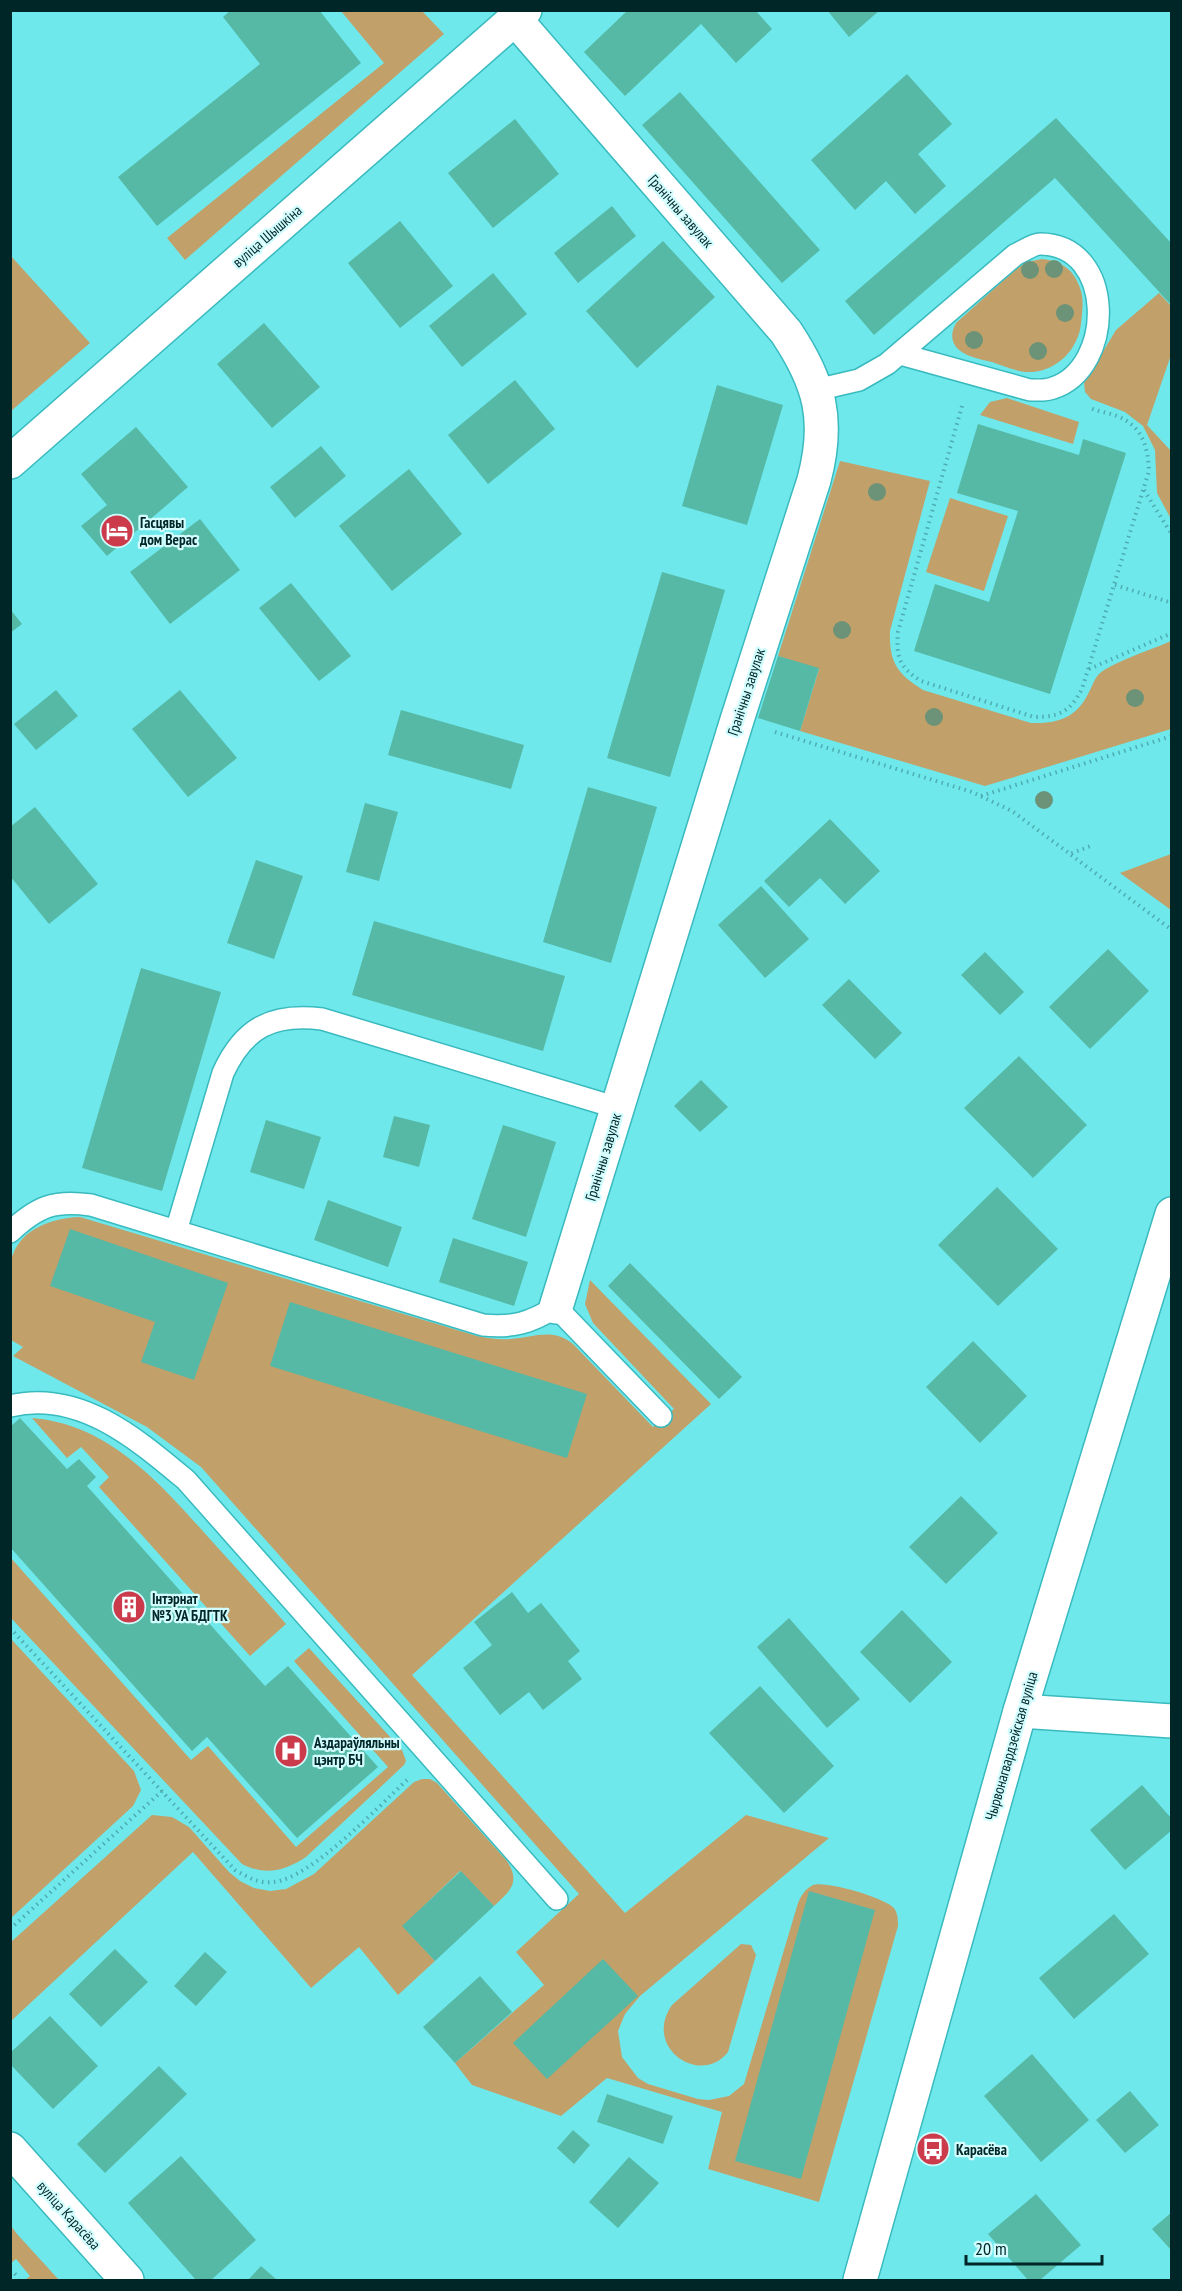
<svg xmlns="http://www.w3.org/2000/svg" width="1182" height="2291" viewBox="0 0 1182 2291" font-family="'PT Sans Narrow',sans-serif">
  <rect width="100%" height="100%" fill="#6fe8ec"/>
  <g fill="#c2a069">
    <path d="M 341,11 L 422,11 L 444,34 L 185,260 L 167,238 L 384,63 Z"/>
    <path d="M 10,255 L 90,343 L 11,411 L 10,411 Z"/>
    <path d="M 1042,259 C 1063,261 1075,271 1081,291 C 1084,302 1082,313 1081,324 C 1078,349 1058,370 1032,372 C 1019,373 1004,366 992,362 C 979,359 957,355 953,341 C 951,334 953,329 956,323 L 1015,270 L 1027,262 Z"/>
    <path d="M 1159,293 L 1171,306 L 1171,355 L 1147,425 L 1171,451 L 1171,519 L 1157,493 L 1155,450 L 1143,426 L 1125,412 L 1091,399 L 1085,392 L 1084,383 L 1116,330 Z"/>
    <path d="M 1007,398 L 1079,422 L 1073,444 L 980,415 L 990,402 Z"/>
    <path d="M 840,461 L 930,481 L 890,631 C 889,662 897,674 923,690 L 1031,723 C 1057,724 1076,718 1088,694 C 1092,687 1094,679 1099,674 C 1112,662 1154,649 1171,641 L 1171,729 L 985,786 L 800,731 L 819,669 L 778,656 Z"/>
    <path d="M 950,498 L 1008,516 L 984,591 L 926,572 Z"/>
    <path d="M 1171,854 L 1172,854 L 1171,910 L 1120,873 Z"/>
    <path d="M 80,1217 L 477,1336 C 488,1338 499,1340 510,1339 C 533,1338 552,1327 573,1344 L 653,1427 L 674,1409 L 593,1323 L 585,1304 L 590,1280 L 711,1404 L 412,1675 L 625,1913 L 746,1815 L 829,1838 L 640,1996 L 625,2014 L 618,2031 L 622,2057 L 638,2078 L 648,2084 L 698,2099 L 709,2100 L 729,2096 L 744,2084 L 798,1903 C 801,1896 805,1889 813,1885 C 825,1880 886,1898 894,1908 C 898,1914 898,1920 898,1926 L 819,2202 L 708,2169 L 722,2112 L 607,2078 L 561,2116 L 472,2085 L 455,2063 L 544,1985 L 516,1952 L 579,1894 L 201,1467 L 147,1427 L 13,1356 L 23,1347 L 11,1340 C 11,1321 11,1303 11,1284 C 11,1277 9,1268 11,1261 C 18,1229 52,1218 80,1217 Z"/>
    <path d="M 32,1418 C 109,1424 161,1484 209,1538 C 235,1567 261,1595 286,1624 L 250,1656 L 99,1487 L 109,1477 L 81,1447 L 67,1458 Z"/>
    <path d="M 10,1557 L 191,1760 L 208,1746 L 296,1847 L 388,1767 L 294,1661 L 309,1648 L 402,1750 L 406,1761 L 404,1765 L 306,1857 C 285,1871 265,1876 242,1864 L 11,1618 Z"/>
    <path d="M 11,1639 L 134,1771 L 141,1790 L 133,1806 L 11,1918 Z"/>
    <path d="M 422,1779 L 430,1779 L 437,1783 L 507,1861 C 521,1883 510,1891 494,1906 L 460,1871 L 403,1926 L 435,1961 L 398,1995 L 359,1947 L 311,1988 L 193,1852 L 11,2021 L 11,1942 L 152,1815 L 172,1817 L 189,1827 L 229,1872 L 240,1881 L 254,1888 L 270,1891 L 286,1889 L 314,1874 L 414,1782 Z"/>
    <path d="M 741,1944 L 751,1945 L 756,1955 L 728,2052 C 701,2087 642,2048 672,2005 Z"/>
    <path d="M 11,2226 L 17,2234 L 59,2280 L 25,2280 L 30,2276 L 16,2259 L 11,2263 Z"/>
  </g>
  <g fill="#55b9a5">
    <path d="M 231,10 L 319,10 L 361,63 L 157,226 L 118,177 L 260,64 L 223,17 Z"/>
    <path d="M 628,10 L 755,10 L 772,29 L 736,63 L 701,24 L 625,96 L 584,52 Z"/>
    <path d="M 827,10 L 880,10 L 849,37 Z"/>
    <path d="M 907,74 L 952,124 L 918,154 L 946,186 L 915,214 L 886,181 L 855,210 L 811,160 Z"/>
    <path d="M 680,92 L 820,250 L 782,283 L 642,125 Z"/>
    <path d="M 1056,118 L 1172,244 L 1172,306 L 1055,178 L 874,335 L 845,301 Z"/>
    <path d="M 515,119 L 559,174 L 493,228 L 448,173 Z"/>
    <path d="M 612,206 L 636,236 L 578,283 L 554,253 Z"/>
    <path d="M 400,221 L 453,286 L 400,328 L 348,263 Z"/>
    <path d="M 663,241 L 715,297 L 637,368 L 586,311 Z"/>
    <path d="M 493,273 L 527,314 L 462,367 L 429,326 Z"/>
    <path d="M 264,323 L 320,387 L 272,428 L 217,364 Z"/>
    <path d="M 515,380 L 555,429 L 488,484 L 448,435 Z"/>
    <path d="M 717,385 L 783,405 L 747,525 L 682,506 Z"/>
    <path d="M 978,424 L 1079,455 L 1083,439 L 1126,453 L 1050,694 L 914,651 L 935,584 L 989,602 L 1018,511 L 957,493 Z"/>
    <path d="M 136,427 L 188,487 L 107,556 L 81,526 L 107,505 L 81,474 Z"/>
    <path d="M 321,446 L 346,476 L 295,518 L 270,487 Z"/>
    <path d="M 409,469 L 462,534 L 392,591 L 339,526 Z"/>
    <path d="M 200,519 L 240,570 L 170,624 L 130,572 Z"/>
    <path d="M 662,572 L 725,590 L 670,777 L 607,758 Z"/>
    <path d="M 291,583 L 351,656 L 319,681 L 259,608 Z"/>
    <path d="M 10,609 L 22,624 L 10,633 Z"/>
    <path d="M 778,656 L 819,668 L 800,731 L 758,718 Z"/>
    <path d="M 56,690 L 78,716 L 36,750 L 14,724 Z"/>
    <path d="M 180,690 L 237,758 L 188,797 L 132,729 Z"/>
    <path d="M 401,710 L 524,745 L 511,789 L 388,755 Z"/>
    <path d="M 588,787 L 657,807 L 611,963 L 543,942 Z"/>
    <path d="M 365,803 L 398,812 L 379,881 L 346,872 Z"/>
    <path d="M 35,807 L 98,884 L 49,924 L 10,876 L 10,827 Z"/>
    <path d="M 830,819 L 880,871 L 845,904 L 820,878 L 789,907 L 764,881 Z"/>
    <path d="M 256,860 L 303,876 L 274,959 L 227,943 Z"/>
    <path d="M 761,886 L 809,939 L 765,978 L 718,925 Z"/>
    <path d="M 374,921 L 565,976 L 543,1051 L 352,995 Z"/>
    <path d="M 1108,949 L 1149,991 L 1090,1049 L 1049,1007 Z"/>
    <path d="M 985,952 L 1024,992 L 1000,1015 L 961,975 Z"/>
    <path d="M 141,968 L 221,992 L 162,1191 L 82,1168 Z"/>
    <path d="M 849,979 L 902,1033 L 875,1059 L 822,1005 Z"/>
    <path d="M 1019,1056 L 1087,1125 L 1033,1178 L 964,1108 Z"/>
    <path d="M 701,1080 L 728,1107 L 700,1132 L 674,1106 Z"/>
    <path d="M 394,1116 L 430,1125 L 419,1167 L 383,1157 Z"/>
    <path d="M 266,1120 L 321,1137 L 304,1189 L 250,1172 Z"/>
    <path d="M 503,1125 L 556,1142 L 526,1237 L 472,1219 Z"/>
    <path d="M 997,1187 L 1058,1249 L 998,1306 L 938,1245 Z"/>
    <path d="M 328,1200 L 402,1227 L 388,1267 L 314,1240 Z"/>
    <path d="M 70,1229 L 228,1283 L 194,1380 L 141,1362 L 155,1322 L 50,1286 Z"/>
    <path d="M 453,1238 L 528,1262 L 514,1306 L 439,1282 Z"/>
    <path d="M 630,1263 L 742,1377 L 719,1399 L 608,1286 Z"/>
    <path d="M 290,1302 L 587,1394 L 567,1458 L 270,1366 Z"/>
    <path d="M 973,1341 L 1027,1396 L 980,1443 L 926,1387 Z"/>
    <path d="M 20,1418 L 67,1469 L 79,1459 L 96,1477 L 87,1486 L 265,1686 L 288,1666 L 378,1767 L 297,1838 L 207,1737 L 192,1751 L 10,1547 L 10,1427 Z"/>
    <path d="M 961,1496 L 998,1533 L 946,1584 L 909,1547 Z"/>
    <path d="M 512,1592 L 528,1613 L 541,1603 L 580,1651 L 568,1661 L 582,1679 L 543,1710 L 529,1692 L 500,1715 L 463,1668 L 492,1645 L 474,1622 Z"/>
    <path d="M 902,1610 L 952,1662 L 910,1703 L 860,1652 Z"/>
    <path d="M 789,1618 L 860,1699 L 827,1728 L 757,1647 Z"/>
    <path d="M 760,1686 L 834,1766 L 784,1813 L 709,1733 Z"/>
    <path d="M 1142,1785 L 1172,1819 L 1172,1830 L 1125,1870 L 1090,1830 Z"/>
    <path d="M 461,1871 L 494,1906 L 435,1961 L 402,1926 Z"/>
    <path d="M 809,1891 L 875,1910 L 801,2179 L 735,2161 Z"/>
    <path d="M 1114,1914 L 1149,1954 L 1074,2019 L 1039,1978 Z"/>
    <path d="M 115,1949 L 148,1982 L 101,2027 L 69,1994 Z"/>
    <path d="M 205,1952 L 227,1972 L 196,2006 L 174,1986 Z"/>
    <path d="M 603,1959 L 638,1996 L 547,2079 L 513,2043 Z"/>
    <path d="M 480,1976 L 512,2012 L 455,2063 L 423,2027 Z"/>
    <path d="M 50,2016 L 98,2066 L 53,2109 L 10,2064 L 10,2053 Z"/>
    <path d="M 1032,2054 L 1089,2120 L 1041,2162 L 984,2096 Z"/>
    <path d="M 159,2066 L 187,2094 L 105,2173 L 77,2144 Z"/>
    <path d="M 1130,2091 L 1159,2125 L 1125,2153 L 1096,2120 Z"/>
    <path d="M 607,2094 L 673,2116 L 663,2144 L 597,2122 Z"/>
    <path d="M 573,2130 L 590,2145 L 574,2164 L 557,2148 Z"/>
    <path d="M 181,2156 L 256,2240 L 211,2280 L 196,2280 L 128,2203 Z"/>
    <path d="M 629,2157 L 659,2183 L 618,2228 L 589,2202 Z"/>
    <path d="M 1036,2194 L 1081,2245 L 1040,2280 L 1028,2280 L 988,2234 Z"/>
    <path d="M 1172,2212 L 1172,2251 L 1152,2229 Z"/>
    <path d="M 261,2266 L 277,2280 L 248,2280 Z"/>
  </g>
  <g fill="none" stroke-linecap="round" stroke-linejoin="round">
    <g stroke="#39babe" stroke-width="24">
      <g id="lane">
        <path d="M 816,390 L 859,380 L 887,364 L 1015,255 C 1022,252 1033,244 1040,244 C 1116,244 1115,368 1053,388 C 1046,391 1037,390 1030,390 L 900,354"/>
        <path d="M 176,1231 L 223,1073 C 244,1027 273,1013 322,1019 L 618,1108"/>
        <path d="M 10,1232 C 38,1206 54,1200 91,1205 L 483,1325 C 513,1328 530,1323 556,1307 L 661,1416"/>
        <path d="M 10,1406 C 79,1389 137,1439 186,1480 L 557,1899"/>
      </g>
    </g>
    <g stroke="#39babe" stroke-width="36">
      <g id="street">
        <path d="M 515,19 L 786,332 C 820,383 830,420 814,480 L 737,720 L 556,1307"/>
        <path d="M 10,462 L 525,10"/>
        <path d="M 1020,1711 L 1172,1721"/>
        <path d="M 10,2149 L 127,2280"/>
      </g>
    </g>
    <g stroke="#39babe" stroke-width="36">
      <path id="secondary" d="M 860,2280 L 1020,1711 L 1172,1214"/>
    </g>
    <g stroke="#4dadb1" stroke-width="4" stroke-dasharray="1.5 4.5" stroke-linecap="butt">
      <path d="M 962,406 L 898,632 C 896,657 899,667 921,681 L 1034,717 C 1059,717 1070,712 1082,689 L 1149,471 C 1148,446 1142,426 1117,416 C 1107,412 1097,412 1088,407"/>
      <path d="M 1144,490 L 1172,535"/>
      <path d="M 1115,585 L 1172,603"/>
      <path d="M 1089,669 L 1172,633"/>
      <path d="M 775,732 L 972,792 L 1012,811 L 1070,854 L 1093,845"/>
      <path d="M 981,796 L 1172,736"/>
      <path d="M 1071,855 L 1172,930"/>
      <path d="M 10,1628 L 235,1870 C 248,1877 258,1884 274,1882 C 311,1878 378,1807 407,1780"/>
      <path d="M 10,1929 L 162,1791"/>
      <path d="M 10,2274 L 13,2272 L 19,2278"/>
    </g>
    <use href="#lane" stroke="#fff" stroke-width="21"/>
    <use href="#street" stroke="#fff" stroke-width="33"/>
    <use href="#secondary" stroke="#fff" stroke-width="33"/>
  </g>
  <g fill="#6c9278">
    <circle cx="1054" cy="269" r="9"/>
    <circle cx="1030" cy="270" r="9"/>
    <circle cx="1065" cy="313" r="9"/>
    <circle cx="974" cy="340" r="9"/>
    <circle cx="1038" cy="351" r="9"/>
    <circle cx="877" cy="492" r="9"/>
    <circle cx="842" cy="630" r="9"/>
    <circle cx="1135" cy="698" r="9"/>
    <circle cx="934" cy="717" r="9"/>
    <circle cx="1044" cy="800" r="9"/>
  </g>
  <defs>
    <g id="hotel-disc" transform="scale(1.725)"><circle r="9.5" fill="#cc3b4c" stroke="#d2fdfe"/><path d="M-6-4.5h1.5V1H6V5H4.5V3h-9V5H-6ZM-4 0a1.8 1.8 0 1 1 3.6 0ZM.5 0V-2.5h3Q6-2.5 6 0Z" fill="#fff"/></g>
    <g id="building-disc" transform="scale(1.725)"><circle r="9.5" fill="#cc3b4c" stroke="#d2fdfe"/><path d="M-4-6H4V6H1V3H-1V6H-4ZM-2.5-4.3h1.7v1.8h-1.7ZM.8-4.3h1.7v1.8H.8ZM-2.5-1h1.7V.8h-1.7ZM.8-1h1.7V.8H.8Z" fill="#fff"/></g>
    <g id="hospital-disc" transform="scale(1.725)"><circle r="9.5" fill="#cc3b4c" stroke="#d2fdfe"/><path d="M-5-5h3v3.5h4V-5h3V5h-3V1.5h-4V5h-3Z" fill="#fff"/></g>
    <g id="bus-disc" transform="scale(1.725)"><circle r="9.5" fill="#cc3b4c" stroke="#d2fdfe"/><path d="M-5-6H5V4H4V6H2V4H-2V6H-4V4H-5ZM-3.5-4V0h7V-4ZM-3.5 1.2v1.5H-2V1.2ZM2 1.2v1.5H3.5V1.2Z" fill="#fff"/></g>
  </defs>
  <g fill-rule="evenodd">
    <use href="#hotel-disc" x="117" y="531"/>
    <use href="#building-disc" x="129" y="1607"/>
    <use href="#hospital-disc" x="291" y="1751"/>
    <use href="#bus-disc" x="933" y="2149"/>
  </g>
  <g text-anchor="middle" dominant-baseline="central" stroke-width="4.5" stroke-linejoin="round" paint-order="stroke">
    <g font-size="15" fill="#002628" stroke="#d2fdfe">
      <text transform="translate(681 211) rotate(49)">Гранічны завулак</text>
      <text transform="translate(267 236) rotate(-41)">вуліца Шышкіна</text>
      <text transform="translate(746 692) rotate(-72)">Гранічны завулак</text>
      <text transform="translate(603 1157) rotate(-73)">Гранічны завулак</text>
      <text transform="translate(1011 1746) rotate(-74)">Чырвонагвардзейская вуліца</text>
      <text transform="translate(69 2215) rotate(48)">вуліца Карасёва</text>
    </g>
    <g font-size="15" font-weight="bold" fill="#002628" stroke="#d2fdfe" text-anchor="start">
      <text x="140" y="522">Гасцявы<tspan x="140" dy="17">дом Верас</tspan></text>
      <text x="152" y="1598">Інтэрнат<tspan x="152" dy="17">№3 УА БДГТК</tspan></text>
      <text x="314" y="1742">Аздараўляльны<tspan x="314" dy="17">цэнтр БЧ</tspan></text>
      <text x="956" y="2149">Карасёва</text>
    </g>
  </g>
  <rect width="1182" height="2291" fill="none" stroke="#002628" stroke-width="24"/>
  <path d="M966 2255v9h136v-9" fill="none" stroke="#002628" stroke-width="3"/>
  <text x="975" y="2255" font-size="18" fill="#002628" stroke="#d2fdfe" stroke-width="4.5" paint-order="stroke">20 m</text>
</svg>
